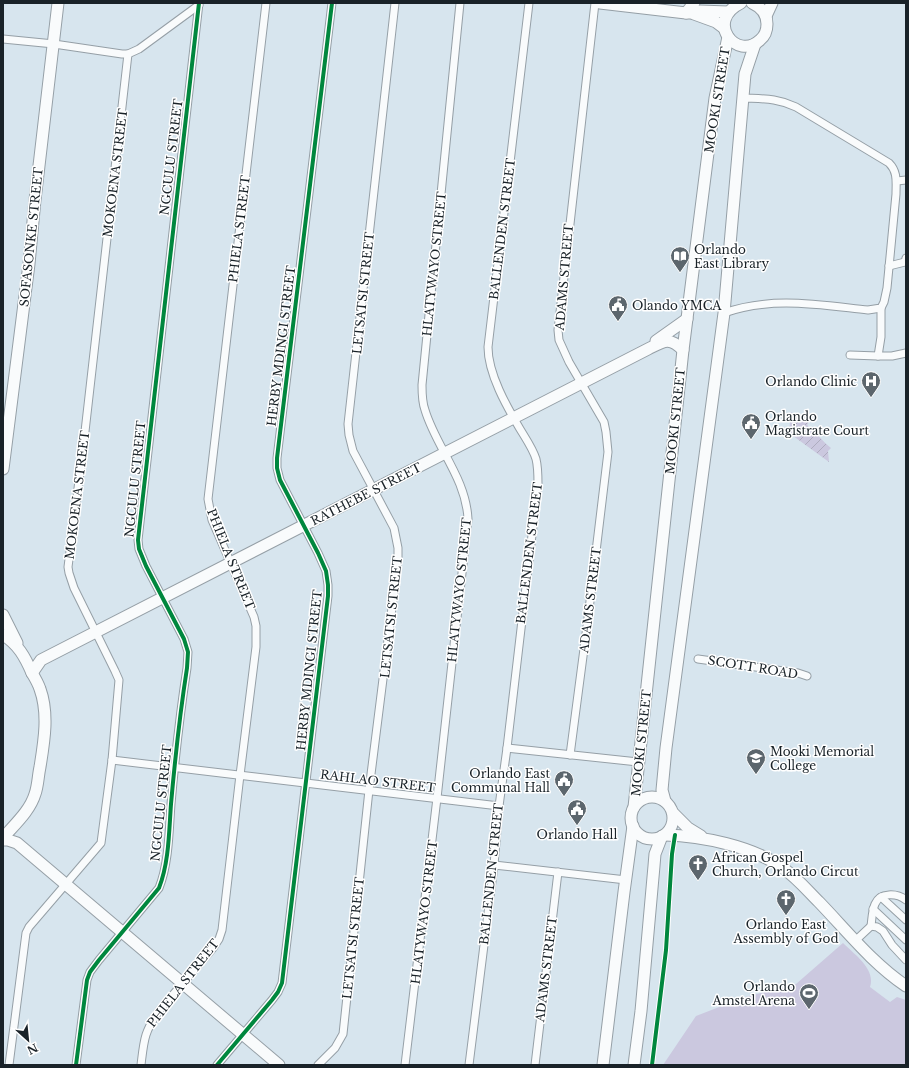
<svg xmlns="http://www.w3.org/2000/svg" width="909" height="1068" viewBox="0 0 909 1068" font-family="'Libre Baskerville',serif">
  <defs>
    <pattern id="garden-furrows" width="10" height="10" patternUnits="userSpaceOnUse"><rect width="10" height="10" fill="#cbc8df"/><path d="M-1 1l2-2M0 10L10 0M9 11l2-2" fill="none" stroke="#aeacbf"/></pattern>
  </defs>
  <rect width="100%" height="100%" fill="#d7e5ee"/>
  <path fill="url(#garden-furrows)" d="M 791,412 L 809,422 L 807,425 C 816,432 822,441 831,448 L 828,451 L 829,462 L 789,433 Z"/>
  <path fill="#cbc8df" d="M 843,943 C 855,955 876,969 870,987 L 890,1002 L 897,997 L 906,1000 L 906,1065 L 663,1065 L 696,1016 L 745,997 L 796,984 Z"/>
  <g fill="none" stroke-linecap="round" stroke-linejoin="round">
    <g stroke="#959fa6" stroke-width="9">
      <g id="street">
        <path d="M 3,39 L 54,44 L 122,54 L 128,54 L 139,49 L 199,5"/>
        <path d="M 897,181 L 906,180"/>
        <path d="M 889,266 L 905,262 L 906,258"/>
        <path d="M 881,308 L 881,337 L 878,356 L 892,356 L 906,353"/>
        <path d="M 724,313 C 771,296 820,305 868,310 L 881,308 L 884,302 L 887,288 L 896,194 C 896,182 898,172 889,163 L 796,107 C 777,98 764,99 743,98"/>
        <path d="M 850,355 L 878,356"/>
        <path d="M 698,659 L 798,673 L 807,676"/>
        <path d="M 507,748 L 638,762"/>
        <path d="M 570,755 L 587,626 L 608,452 L 606,432 L 604,422 L 569,362 L 559,340 L 558,330 L 595,3"/>
        <path d="M 112,760 L 499,806"/>
        <path d="M 494,865 L 626,880"/>
        <path d="M 881,897 L 906,920"/>
        <path d="M 906,900 C 897,893 880,892 875,904 C 872,911 872,919 871,926 L 877,927 L 883,931 L 892,945 L 906,960"/>
        <path d="M 873,909 L 906,940"/>
        <path d="M 855,941 L 871,926"/>
        <path d="M 9,1065 L 26,933 L 29,927 L 101,843 L 112,760 L 119,680 L 115,671 L 74,588 L 69,573 L 68,567 L 83,449 L 128,54"/>
        <path d="M 76,1065 L 87,980 L 90,972 L 99,960 L 159,888 C 169,863 169,831 171,804 C 175,759 180,713 187,668 L 188,652 L 184,639 L 146,566 L 139,549 L 138,540 L 199,3"/>
        <path d="M 141,1065 C 144,1040 144,1032 159,1011 L 213,948 L 219,939 L 222,930 L 240,775 L 256,647 L 256,626 L 254,617 L 212,520 L 208,499 L 266,3"/>
        <path d="M 217,1065 L 272,1000 L 278,992 L 282,983 L 328,596 L 328,585 L 326,571 L 318,553 L 280,480 L 277,468 L 277,458 L 332,3"/>
        <path d="M 318,1065 L 335,1048 L 343,1034 L 369,790 L 398,560 L 398,548 L 394,528 L 353,451 L 349,435 L 348,424 L 395,3"/>
        <path d="M 405,1065 L 437,798 L 468,519 C 466,478 436,447 425,410 C 422,402 422,393 422,385 L 460,3"/>
        <path d="M 469,1065 L 494,865 L 499,806 L 507,748 L 538,484 C 538,475 538,467 536,459 C 533,449 526,439 520,429 C 507,407 488,374 488,347 L 529,3"/>
        <path d="M 535,1065 L 558,872"/>
      </g>
    </g>
    <g stroke="#959fa6" stroke-width="13">
      <g id="secondary">
        <path d="M 600,3 L 686,13 L 692,13 L 700,11 L 728,12"/>
        <path d="M 741,3 C 704,21 737,62 760,40 C 765,36 767,30 767,24 C 767,13 761,7 752,3"/>
        <path d="M 686,13 L 694,3"/>
        <path d="M 694,14 L 716,22 L 724,28"/>
        <path d="M 766,16 L 772,3"/>
        <path d="M 656,341 L 687,319"/>
        <path d="M 3,469 L 29,264 L 35,200 L 58,3"/>
        <path d="M 3,615 L 17,643"/>
        <path d="M 3,635 C 18,644 25,657 32,673 C 35,678 38,683 40,689 C 49,714 44,742 40,767 C 38,776 38,786 35,794 C 30,811 14,825 3,838"/>
        <path d="M 32,673 L 41,660 L 648,349 C 664,341 669,336 683,350"/>
        <circle cx="652" cy="818" r="21"/>
        <path d="M 665,801 L 662,790 L 666,748 L 724,313 L 745,74 L 755,44"/>
        <path d="M 634,807 L 683,350 L 715,98 L 728,37"/>
        <path d="M 673,813 L 688,828 L 701,836"/>
        <path d="M 665,835 C 702,836 752,846 783,868 C 797,878 807,890 819,902 C 847,931 872,963 906,986"/>
        <path d="M 3,840 L 8,840 L 17,843 L 279,1065"/>
        <path d="M 603,1065 L 624,892 L 633,826"/>
        <path d="M 634,1065 L 641,1011 L 654,866 L 655,854 L 662,836"/>
      </g>
    </g>
    <use href="#street" stroke="#f9fbfc" stroke-width="7"/>
    <use href="#secondary" stroke="#f9fbfc" stroke-width="11"/>
    <g stroke="#fff" stroke-width="6">
      <g id="cycleway">
        <path d="M 76,1065 L 87,980 L 90,972 L 99,960 L 159,888 C 169,863 169,831 171,804 C 175,759 180,713 187,668 L 188,652 L 184,639 L 146,566 L 139,549 L 138,540 L 199,3"/>
        <path d="M 217,1065 L 272,1000 L 278,992 L 282,983 L 328,596 L 328,585 L 326,571 L 318,553 L 280,480 L 277,468 L 277,458 L 332,3"/>
        <path d="M 652,1065 L 666,950 L 672,854 L 675,835"/>
      </g>
    </g>
    <use href="#cycleway" stroke="#00873e" stroke-width="4"/>
  </g>
  <defs>
    <g id="library-pin" transform="scale(1)"><path d="M0 17L-7.5 6A9.5 9.5 0 1 1 7.5 6Z" fill="#5c666d" stroke="#fff"/><path d="M-6-4Q-3-5.5-.7-3.5V5Q-3 3-6 4ZM6-4Q3-5.5 .7-3.5V5Q3 3 6 4Z" fill="#fff"/></g>
    <g id="civic-pin" transform="scale(1)"><path d="M0 17L-7.5 6A9.5 9.5 0 1 1 7.5 6Z" fill="#5c666d" stroke="#fff"/><path d="M-.6-6.5H3V-4.5H.6V-3L4-1V1h2V6H-6V1h2V-1L-.6-3ZM-1.2 2.5V6h2.4V2.5Z" fill="#fff"/></g>
    <g id="hospital-pin" transform="scale(1)"><path d="M0 17L-7.5 6A9.5 9.5 0 1 1 7.5 6Z" fill="#5c666d" stroke="#fff"/><path d="M-5-5h3v3.5h4V-5h3V5h-3V1.5h-4V5h-3Z" fill="#fff"/></g>
    <g id="university-pin" transform="scale(1)"><path d="M0 17L-7.5 6A9.5 9.5 0 1 1 7.5 6Z" fill="#5c666d" stroke="#fff"/><path d="M0-5L7-2L0 1L-7-2ZM-4 1L0 2.5L4 1V4Q0 6-4 4Z" fill="#fff"/></g>
    <g id="church-pin" transform="scale(1)"><path d="M0 17L-7.5 6A9.5 9.5 0 1 1 7.5 6Z" fill="#5c666d" stroke="#fff"/><path d="M-1.2-6h2.4v3.5h3.3v2.4h-3.3V6h-2.4V-.1h-3.3v-2.4h3.3Z" fill="#fff"/></g>
    <g id="stadium-pin" transform="scale(1)"><path d="M0 17L-7.5 6A9.5 9.5 0 1 1 7.5 6Z" fill="#5c666d" stroke="#fff"/><path d="M0-5a6.5 5 0 1 0 0 10a6.5 5 0 1 0 0-10ZM-3.5-1.8h7v3.6h-7Z" fill="#fff"/></g>
  </defs>
  <g fill-rule="evenodd">
    <use href="#library-pin" x="680" y="256"/>
    <use href="#civic-pin" x="618" y="305"/>
    <use href="#hospital-pin" x="871" y="381"/>
    <use href="#civic-pin" x="751" y="423"/>
    <use href="#university-pin" x="756" y="758"/>
    <use href="#civic-pin" x="564" y="780"/>
    <use href="#civic-pin" x="577" y="809"/>
    <use href="#church-pin" x="698" y="864"/>
    <use href="#church-pin" x="786" y="899"/>
    <use href="#stadium-pin" x="809" y="993"/>
  </g>
  <g text-anchor="middle" dominant-baseline="central" stroke-width="3" stroke-linejoin="round" paint-order="stroke">
    <g font-size="12" fill="#192228" stroke="#fff">
      <text transform="translate(717 100) rotate(-81)">MOOKI STREET</text>
      <text transform="translate(171 157) rotate(-83)">NGCULU STREET</text>
      <text transform="translate(115 173) rotate(-83)">MOKOENA STREET</text>
      <text transform="translate(239 229) rotate(-83)">PHIELA STREET</text>
      <text transform="translate(502 229) rotate(-83)">BALLENDEN STREET</text>
      <text transform="translate(31 237) rotate(-84)">SOFASONKE STREET</text>
      <text transform="translate(434 264) rotate(-84)">HLATYWAYO STREET</text>
      <text transform="translate(564 277) rotate(-85)">ADAMS STREET</text>
      <text transform="translate(363 293) rotate(-84)">LETSATSI STREET</text>
      <text transform="translate(281 346) rotate(-83)">HERBY MDINGI STREET</text>
      <text transform="translate(675 421) rotate(-84)">MOOKI STREET</text>
      <text transform="translate(135 479) rotate(-84)">NGCULU STREET</text>
      <text transform="translate(366 494) rotate(-27)">RATHEBE STREET</text>
      <text transform="translate(77 495) rotate(-83)">MOKOENA STREET</text>
      <text transform="translate(529 553) rotate(-83)">BALLENDEN STREET</text>
      <text transform="translate(231 559) rotate(68)">PHIELA STREET</text>
      <text transform="translate(459 590) rotate(-84)">HLATYWAYO STREET</text>
      <text transform="translate(590 600) rotate(-83)">ADAMS STREET</text>
      <text transform="translate(391 617) rotate(-84)">LETSATSI STREET</text>
      <text transform="translate(753 667) rotate(9)">SCOTT ROAD</text>
      <text transform="translate(309 670) rotate(-84)">HERBY MDINGI STREET</text>
      <text transform="translate(641 743) rotate(-84)">MOOKI STREET</text>
      <text transform="translate(378 781) rotate(7)">RAHLAO STREET</text>
      <text transform="translate(161 803) rotate(-84)">NGCULU STREET</text>
      <text transform="translate(491 874) rotate(-84)">BALLENDEN STREET</text>
      <text transform="translate(424 912) rotate(-83)">HLATYWAYO STREET</text>
      <text transform="translate(353 938) rotate(-84)">LETSATSI STREET</text>
      <text transform="translate(546 969) rotate(-83)">ADAMS STREET</text>
      <text transform="translate(183 983) rotate(-52)">PHIELA STREET</text>
    </g>
    <g font-size="12" fill="#192228" stroke="#fff" text-anchor="start">
      <text x="694" y="249">Orlando<tspan x="694" dy="14">East Library</tspan></text>
      <text x="632" y="305">Olando YMCA</text>
      <text x="857" y="381" text-anchor="end">Orlando Clinic</text>
      <text x="765" y="416">Orlando<tspan x="765" dy="14">Magistrate Court</tspan></text>
      <text x="770" y="751">Mooki Memorial<tspan x="770" dy="14">College</tspan></text>
      <text x="550" y="773" text-anchor="end">Orlando East<tspan x="550" dy="14">Communal Hall</tspan></text>
      <text x="577" y="834" text-anchor="middle">Orlando Hall</text>
      <text x="712" y="857">African Gospel<tspan x="712" dy="14">Church, Orlando Circut</tspan></text>
      <text x="786" y="924" text-anchor="middle">Orlando East<tspan x="786" dy="14">Assembly of God</tspan></text>
      <text x="795" y="986" text-anchor="end">Orlando<tspan x="795" dy="14">Amstel Arena</tspan></text>
    </g>
  </g>
  <rect width="909" height="1068" fill="none" stroke="#192228" stroke-width="8"/>
  <g transform="translate(28 1040) rotate(153)" stroke="#ffffff" stroke-width="3" paint-order="stroke">
  <path d="M0-3L7 15L0 10L-7 15Z" fill="#192228"/>
  <text y="-6" font-size="11" font-weight="bold" text-anchor="middle" fill="#192228">N</text>
  </g>
</svg>
